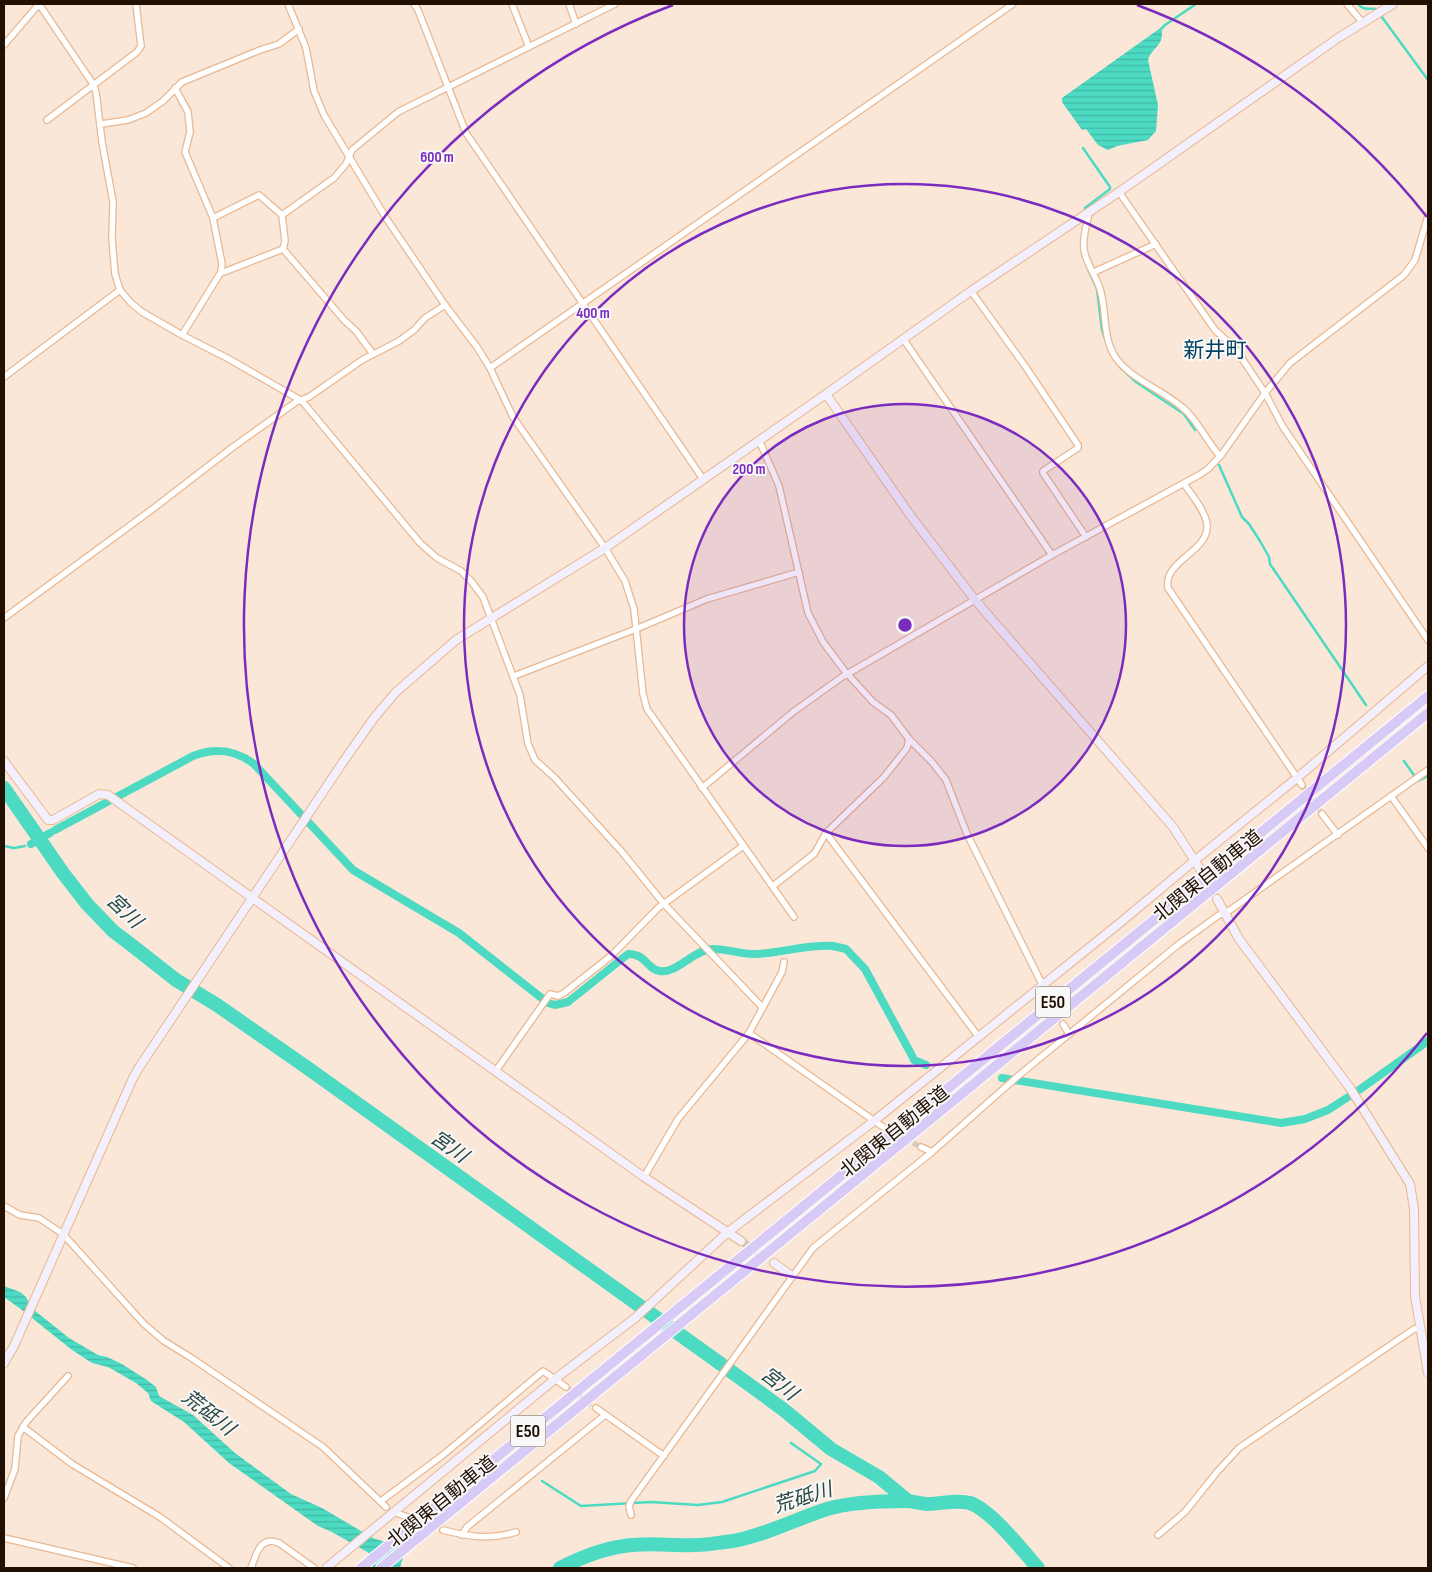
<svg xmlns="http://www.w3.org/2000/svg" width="1432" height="1572" viewBox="0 0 1432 1572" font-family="'Sofia Sans Condensed','Noto Sans JP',sans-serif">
  <defs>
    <pattern id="water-rules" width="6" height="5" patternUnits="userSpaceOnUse" patternTransform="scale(1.25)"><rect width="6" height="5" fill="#4cdac3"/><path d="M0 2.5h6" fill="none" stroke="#42baa6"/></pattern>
  </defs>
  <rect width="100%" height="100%" fill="#fbe7d7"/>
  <g fill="url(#water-rules)">
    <path d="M 1159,29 L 1162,31 C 1163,47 1152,47 1148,60 L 1158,105 L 1156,131 L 1148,140 L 1117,146 L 1108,150 L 1098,145 L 1086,129 L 1082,130 L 1062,102 L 1062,98 Z"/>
    <path d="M 4,1286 L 20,1292 L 26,1297 L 34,1310 L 69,1338 L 98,1355 L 107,1357 L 122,1364 L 147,1380 L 156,1387 L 159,1396 L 193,1415 L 235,1453 L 291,1494 L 322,1508 L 373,1538 L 400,1547 L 408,1552 L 403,1557 L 400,1568 L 373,1568 L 369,1553 L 332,1532 L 318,1526 L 229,1463 L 184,1422 L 151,1401 L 148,1393 L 136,1383 L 108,1367 L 92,1363 L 72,1350 L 22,1310 L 4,1297 Z"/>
  </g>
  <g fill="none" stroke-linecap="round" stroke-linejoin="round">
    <g stroke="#4cdac3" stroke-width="2.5">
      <path d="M 1358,4 C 1364,11 1368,8 1376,9 L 1428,80"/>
      <path d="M 1160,30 L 1165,25 L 1196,4"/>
      <path d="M 1083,148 L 1110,187 L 1110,189 L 1085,208"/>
      <path d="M 1088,269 L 1097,289 L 1102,330 L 1108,347"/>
      <path d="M 1120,367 L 1136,382 L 1184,414 L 1195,430"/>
      <path d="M 1219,465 L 1242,517 L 1249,524 L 1260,541 L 1269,557 L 1270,564 L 1366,705"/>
      <path d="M 1404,761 L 1418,781 L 1428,776"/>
      <path d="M 4,846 L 14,848 L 25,846"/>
      <path d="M 828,1452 L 831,1449"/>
      <path d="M 542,1481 L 581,1506 L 651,1502 L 698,1505 L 722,1502 L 815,1471 L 821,1464 L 791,1443"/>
    </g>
    <g stroke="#4cdac3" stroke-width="8">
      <path d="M 55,830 L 193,756 C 216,747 235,750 254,764 L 353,870 L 459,933 L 548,1003 L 555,1005 L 568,1002 L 628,954 C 647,954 647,970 660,971 C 676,974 695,949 712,949 C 726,948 741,955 757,954 C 782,953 808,944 833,946 L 846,949 L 865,969 L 910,1052 L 914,1060 L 926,1065"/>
      <path d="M 31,844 L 50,833"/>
      <path d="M 1002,1078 L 1281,1123 L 1305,1119 L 1328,1110 L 1359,1090 L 1428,1041"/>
    </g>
    <g stroke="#4cdac3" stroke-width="14">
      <path d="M 4,788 L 63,873 L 87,904 L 113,931 L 134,947 L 176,980 L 217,1005 L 309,1069 L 714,1359 L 784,1410 L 831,1449 L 879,1477 L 908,1501"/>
      <path d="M 560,1568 C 580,1558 601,1549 624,1546 C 648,1542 672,1546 696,1545 C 708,1545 721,1542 733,1541 C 766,1535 796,1519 827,1509 C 851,1502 881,1501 906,1501 C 913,1501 921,1504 928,1504 C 943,1504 955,1499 970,1503 C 991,1510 1023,1551 1038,1568"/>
    </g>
    <g stroke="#dac7b7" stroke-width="5.5" stroke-dasharray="5.5 3" stroke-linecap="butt">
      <path d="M 1302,785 L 1322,814"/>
      <path d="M 1047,994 L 1063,1024"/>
      <path d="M 883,1127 L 921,1147"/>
      <path d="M 566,1387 L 596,1408"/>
    </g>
    <g stroke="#dac7b7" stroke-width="8" stroke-dasharray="8 4" stroke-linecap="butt">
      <path d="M 1200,869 L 1217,899"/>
      <path d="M 741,1241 L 774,1263"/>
    </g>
    <g stroke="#e9b790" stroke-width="8">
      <g id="street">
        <path d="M 39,4 L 93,84 L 96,92 L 102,142 L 113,202 L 112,239 L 115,274 L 120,290 L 131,303 L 142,312 L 182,335 L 229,359 L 302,401 L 420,543 L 437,558 L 461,571 L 471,581 L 483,597 L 520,695 L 528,744 L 535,760 L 554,777 L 622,852 L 664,904 L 763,1008"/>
        <path d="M 288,4 L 306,48 L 314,91 L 324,115 L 386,218 L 445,305 L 477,347 L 490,368 L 513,417 L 605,548 L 625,581 L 634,609 L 643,694 L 647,709 L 794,917"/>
        <path d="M 414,4 L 418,10 L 466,133 L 703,479"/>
        <path d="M 512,4 L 529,47"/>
        <path d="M 569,4 L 576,24"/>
        <path d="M 1347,4 L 1362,22"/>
        <path d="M 4,45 L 39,4"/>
        <path d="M 175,88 L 188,112 L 190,132 L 185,152 L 213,218"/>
        <path d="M 47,120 L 137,52 L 141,46 L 136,4"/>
        <path d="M 101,124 L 128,120 L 146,113 L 163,101 L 182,82 L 260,50 L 279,44 L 299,29"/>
        <path d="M 1119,192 L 1215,330 L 1235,348 L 1265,393 L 1283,427 L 1428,640"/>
        <path d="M 1089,212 C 1087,224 1082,238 1084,250 C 1086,263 1096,276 1100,289 C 1107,311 1102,338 1116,358 C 1132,380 1163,390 1183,408 C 1197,419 1207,442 1220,456"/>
        <path d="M 283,249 L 285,241 L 282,215 L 334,178 L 346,164 L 352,150 L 398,112 L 615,4"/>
        <path d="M 283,249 L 344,320 L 356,331 L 373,354"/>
        <path d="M 221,272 L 222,264 L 213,218 L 259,195 L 282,215"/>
        <path d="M 1094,272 L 1156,244"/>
        <path d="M 971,291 L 1025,366 L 1078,445 L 1078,448 L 1043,471 L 1043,473 L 1086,537"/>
        <path d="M 182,335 L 221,272 L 224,272 L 283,249"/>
        <path d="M 904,340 L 1052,555"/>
        <path d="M 490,368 L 1013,4"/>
        <path d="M 4,377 L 120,290"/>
        <path d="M 759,440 L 779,486 L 808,613 L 823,642 L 844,670 L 873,702 L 891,715 L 909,739 L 932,762 L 946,780 L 967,834 L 1047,994"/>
        <path d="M 1184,484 C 1192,495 1205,511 1207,524 C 1210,552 1163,560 1168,588 L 1302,785"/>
        <path d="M 4,618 L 154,508 L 233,447 L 296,402 L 309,397 L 362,360 L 399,341 L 414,330 L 425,318 L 445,305"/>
        <path d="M 514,676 L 636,629 L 707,599 L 799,572"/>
        <path d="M 702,788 L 793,712 L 842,677 L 1052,555 L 1199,475 L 1208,469 L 1222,454 L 1265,393 L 1290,363 L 1404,275 L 1415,260 L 1428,216"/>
        <path d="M 1391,796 L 1428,848"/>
        <path d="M 1322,814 L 1338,835"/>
        <path d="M 826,833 L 978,1036"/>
        <path d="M 773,886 L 814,854 L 826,833 L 884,777 L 907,748 L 909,739"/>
        <path d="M 1063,1024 L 1069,1034"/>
        <path d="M 749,1033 L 883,1127"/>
        <path d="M 495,1072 L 550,994 L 558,996 L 564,993 L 611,956 L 658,908 L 743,846"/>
        <path d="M 921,1147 L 932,1152"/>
        <path d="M 644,1177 L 678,1119 L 749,1033 L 782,972 L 784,962"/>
        <path d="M 4,1206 L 20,1215 L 39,1218 L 63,1234 L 144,1324 L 164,1341 L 190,1357 L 323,1447 L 386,1507"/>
        <path d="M 68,1376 L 27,1421 L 23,1427 L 72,1464 L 160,1517 L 229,1568"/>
        <path d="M 596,1408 L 664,1456"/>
        <path d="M 4,1498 L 15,1469 L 18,1436 L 23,1427"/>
        <path d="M 381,1501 L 443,1455 L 543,1371 L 566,1387"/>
        <path d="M 399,1514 L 411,1518"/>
        <path d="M 631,1515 L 629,1506 L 631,1501 L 813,1248 L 932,1152 L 1018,1076 L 1179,944 L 1219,915 L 1230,910 L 1428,770"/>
        <path d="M 443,1530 C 470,1537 488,1540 516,1532"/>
        <path d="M 462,1535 L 467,1527 L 605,1415"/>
        <path d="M 1158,1535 L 1185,1512 L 1217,1472 L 1239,1448 L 1414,1329 L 1419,1328"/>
        <path d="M 4,1538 L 133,1568"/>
        <path d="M 251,1568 C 256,1555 260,1535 279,1543 L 314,1568"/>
      </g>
    </g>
    <g stroke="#e9b790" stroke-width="10">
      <g id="secondary">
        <path d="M 826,394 L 910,515 L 975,600 L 1173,827 L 1200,869"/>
        <path d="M 4,761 L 48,820 L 53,820 L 99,794 L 108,795 L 644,1177 L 741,1241"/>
        <path d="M 1217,899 L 1239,939 L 1350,1088 L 1410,1184 L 1414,1209 L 1415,1296 L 1428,1373"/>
        <path d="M 774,1263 L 792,1276"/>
        <path d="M 4,1363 L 14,1346 L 133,1078 L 140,1066 L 343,762 L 374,718 L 396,692 L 456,640 L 605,548 L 826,394 L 971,291 L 1119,192 L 1338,38 L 1393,4"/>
        <path d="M 326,1568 L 555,1379 L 635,1318 L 728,1232 L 874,1121 L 1121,922 L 1194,861 L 1297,778 L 1428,666"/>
      </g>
    </g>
    <g stroke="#fff" stroke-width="12">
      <g id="highway">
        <path d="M 361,1568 L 1428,696"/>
        <path d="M 381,1568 L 1428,713"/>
      </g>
    </g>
    <use href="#street" stroke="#fff" stroke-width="5.5"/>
    <use href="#secondary" stroke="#f3effc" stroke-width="8"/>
    <use href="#highway" stroke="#d8caf6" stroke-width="10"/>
  </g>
  <circle cx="905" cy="625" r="221" fill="#7b2cbf" fill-opacity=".12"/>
  <g fill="none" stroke="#7b2cbf" stroke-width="2.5">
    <circle cx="905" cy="625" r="221"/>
    <circle cx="905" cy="625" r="441"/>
    <path d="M1427 1033A662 662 0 1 1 673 5M1137 5A662 662 0 0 1 1427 217"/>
  </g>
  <g text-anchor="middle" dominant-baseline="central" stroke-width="4" stroke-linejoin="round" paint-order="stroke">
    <g fill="#f8f8f8" stroke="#62564c" stroke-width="1">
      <rect x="1035.5" y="986.5" width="35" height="31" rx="4"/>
      <rect x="510.5" y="1415.5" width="35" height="31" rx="4"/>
    </g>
    <g font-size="18" font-weight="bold" fill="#221003">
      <text x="1053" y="1002">E50</text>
      <text x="528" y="1431">E50</text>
    </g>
    <g font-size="19" fill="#221003" stroke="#f8f8f8">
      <text transform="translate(1208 876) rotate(-39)">北関東自動車道</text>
      <text transform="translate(895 1132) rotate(-39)">北関東自動車道</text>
      <text transform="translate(442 1502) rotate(-39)">北関東自動車道</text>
    </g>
    <g font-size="20" font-style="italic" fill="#294741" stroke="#f8f8f8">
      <text transform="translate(124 911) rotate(43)">宮川</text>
      <text transform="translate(449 1147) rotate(35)">宮川</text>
      <text transform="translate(779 1384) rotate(38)">宮川</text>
      <text transform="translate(208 1413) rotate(38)">荒砥川</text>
      <text transform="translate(803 1498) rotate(-17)">荒砥川</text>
    </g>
    <g font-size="21" fill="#034162" stroke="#f8f8f8">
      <text x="1215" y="350">新井町</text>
    </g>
  </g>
  <circle cx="905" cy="625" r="8" fill="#7b2cbf" stroke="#f8f8f8" stroke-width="2.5"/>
  <g font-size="15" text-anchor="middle" font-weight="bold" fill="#7b2cbf" stroke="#f8f8f8" stroke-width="4" stroke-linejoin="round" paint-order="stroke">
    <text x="437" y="162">600 m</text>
    <text x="593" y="318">400 m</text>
    <text x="749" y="474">200 m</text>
  </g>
  <rect width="1432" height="1572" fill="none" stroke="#221003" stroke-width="10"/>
</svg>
